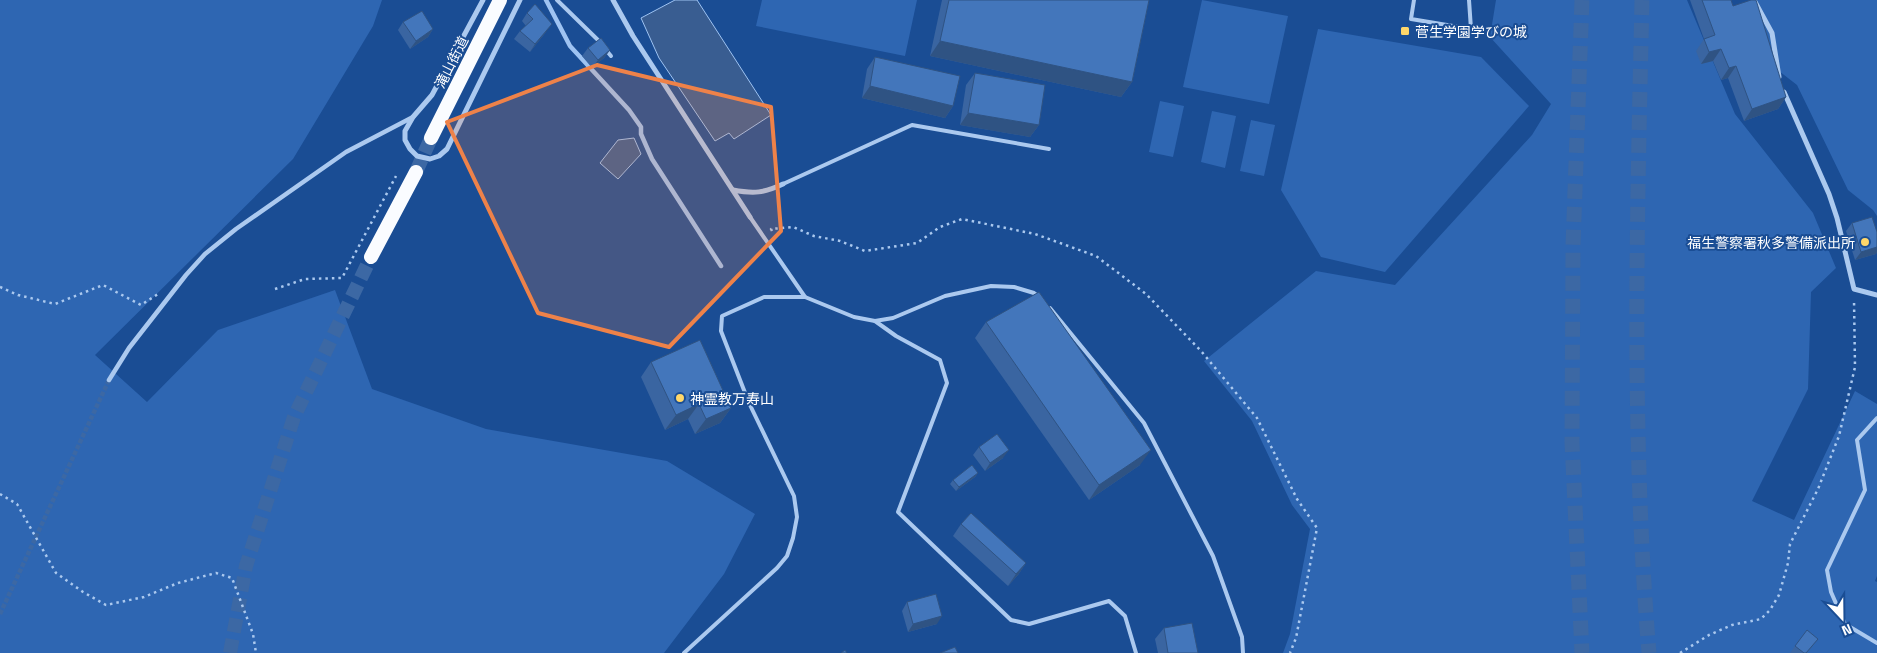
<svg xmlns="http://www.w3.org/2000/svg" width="1877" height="653" viewBox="0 0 1877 653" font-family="'Titillium Web','Noto Sans JP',sans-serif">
  <rect width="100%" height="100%" fill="#1a4d94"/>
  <g fill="#2e66b2">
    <path d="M 0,0 L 382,0 L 373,26 L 293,159 L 95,355 L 147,402 L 218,330 L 335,290 L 372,389 L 486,429 L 667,461 L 755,514 L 724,574 L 664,653 L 0,653 Z"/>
    <path d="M 762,0 L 917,0 L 905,56 L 756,26 Z"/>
    <path d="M 1202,0 L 1288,16 L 1269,104 L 1183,87 Z"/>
    <path d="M 1496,0 L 1687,0 L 1735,114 L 1813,213 L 1836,268 L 1811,292 L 1808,389 L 1752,501 L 1794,520 L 1855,391 L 1877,404 L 1877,576 L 1875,581 L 1877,582 L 1877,653 L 1283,653 L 1290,634 L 1310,529 L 1292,505 L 1252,421 L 1204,361 L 1316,271 L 1395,285 L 1532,135 L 1551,104 L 1490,37 Z"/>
    <path d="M 1752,0 L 1877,0 L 1877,216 L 1873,210 L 1848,190 L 1797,85 L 1766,61 Z"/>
    <path d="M 1318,29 L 1481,57 L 1529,106 L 1385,272 L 1321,257 L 1281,190 Z"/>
    <path d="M 1160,101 L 1184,106 L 1173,157 L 1149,152 Z"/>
    <path d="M 1212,111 L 1236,116 L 1225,168 L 1201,162 Z"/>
    <path d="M 1251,120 L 1275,125 L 1264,176 L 1240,171 Z"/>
  </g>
  <g fill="#395d91" stroke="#9ec3f2">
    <path d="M 675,0 L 697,0 L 771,115 L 734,139 L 729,133 L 715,141 L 659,58 L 641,18 Z"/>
    <path d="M 634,138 L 641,154 L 618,179 L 600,163 L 618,140 Z"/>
  </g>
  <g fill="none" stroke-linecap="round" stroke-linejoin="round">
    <path stroke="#9ec3f2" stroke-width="4.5" d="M 546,0 L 570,46 L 629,110 L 641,127 L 641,134 L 652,159 L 721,266"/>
    <path stroke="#3c68a4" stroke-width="4.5" stroke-dasharray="4.5 2" stroke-linecap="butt" d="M 0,614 L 109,380"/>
    <g stroke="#3c68a4" stroke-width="14" stroke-dasharray="14 7" stroke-linecap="butt">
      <path d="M 416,172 L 431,138"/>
      <path d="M 230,653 L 246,566 L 294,417 L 371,257"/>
    </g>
    <g stroke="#3c68a4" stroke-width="15" stroke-dasharray="15 8" stroke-linecap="butt">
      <path d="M 1582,0 L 1573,245 L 1572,442 L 1582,653"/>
      <path d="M 1642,0 C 1637,218 1631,436 1649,653"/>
    </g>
    <g stroke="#abc9ef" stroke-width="2.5" stroke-dasharray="2.5 4" stroke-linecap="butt">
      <path d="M 772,231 L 771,229 L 793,227 L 814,236 L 840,241 L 865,251 L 917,243 L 940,227 L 962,219 L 1035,234 L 1096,256 L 1146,294 L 1201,351 L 1257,418 L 1297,499 L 1317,528 L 1296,638 L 1290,653"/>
      <path d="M 0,287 L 18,295 L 55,304 L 103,285 L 141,305 L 158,294"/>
      <path d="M 275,289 L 305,279 L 342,278 L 396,176"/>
      <path d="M 0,494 L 17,504 L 56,573 L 83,592 L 106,605 L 144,597 L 178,583 L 216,573 L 232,578 L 253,634 L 256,653"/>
      <path d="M 1680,653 L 1709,635 L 1732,625 L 1761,619 L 1770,610 L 1779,595 L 1788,563 L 1790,544 L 1818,489 L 1839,436 L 1855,367 L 1854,299"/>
    </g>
    <g stroke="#abc9ef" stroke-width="4">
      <path d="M 557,0 L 600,42"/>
      <path d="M 1414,0 L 1411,19 L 1471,29 L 1469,0"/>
      <path d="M 606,50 L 611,56"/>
      <path d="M 783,184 L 912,125 L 1049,149"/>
      <path d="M 750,217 L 805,297"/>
      <path d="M 1050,308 L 1144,423 L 1213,556 L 1242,637 L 1243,653"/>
      <path d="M 875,321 L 896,336 L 940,360 L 947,383 L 898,512 L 1011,620 L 1029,624 L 1109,601 L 1125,616 L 1136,653"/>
      <path d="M 1877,418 L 1857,440 L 1865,490 L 1827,570 L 1831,592 L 1845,624 L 1877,643"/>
      <path d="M 684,653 L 777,568 L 787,556 L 793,538 L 797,517 L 794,496 L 749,403 L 721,331 L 722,316 L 764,297 L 805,297 L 854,317 L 875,321 L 893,318 L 945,296 L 991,286 L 1014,287 L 1034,293 L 1038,296"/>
    </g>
    <path stroke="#abc9ef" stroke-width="4.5" d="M 109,380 L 129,348 L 186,275 L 205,254 L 236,229 L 346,152 L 413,117"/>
    <g stroke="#abc9ef" stroke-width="5">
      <path d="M 483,0 L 432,95 L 413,117 L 405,131 L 405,140 L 410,149 L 417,156 L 430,159 L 439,156 L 447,149 L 520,0"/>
      <path d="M 613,0 L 633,36 L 750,217"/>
      <path d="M 1754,0 L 1772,33 L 1779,77"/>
      <path d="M 1784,92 L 1829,194 L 1837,218 L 1854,289 L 1877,295"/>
      <path d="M 733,190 C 754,194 764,193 783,184"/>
    </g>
    <g stroke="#fafcff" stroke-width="14">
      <path d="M 431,138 L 500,0"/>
      <path d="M 371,257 L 416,172"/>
    </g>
  </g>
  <g fill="#3a65a1">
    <path d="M 942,0 L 1149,0 L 1132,82 L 1121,97 L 930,56 Z"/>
    <path d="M 1690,0 L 1731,0 L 1733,6 L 1786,97 L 1778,109 L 1744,121 L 1728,78 L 1721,80 L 1713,61 L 1701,64 L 1696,51 L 1704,39 Z"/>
    <path d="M 527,13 L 546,32 L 530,52 L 514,39 L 520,31 L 526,26 L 522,21 Z"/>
    <path d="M 403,22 L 433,29 L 428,37 L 410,49 L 398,30 Z"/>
    <path d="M 588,48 L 610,50 L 604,58 L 592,68 L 582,56 Z"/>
    <path d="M 875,57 L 953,106 L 945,118 L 862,98 L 867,69 Z"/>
    <path d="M 975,73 L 1039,125 L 1030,137 L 960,125 L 966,85 Z"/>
    <path d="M 1852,223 L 1877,232 L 1877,252 L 1876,254 L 1855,260 L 1846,231 Z"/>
    <path d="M 986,322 L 1140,465 L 1089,500 L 975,338 Z"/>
    <path d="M 651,362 L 731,408 L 720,423 L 695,434 L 688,419 L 665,430 L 641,377 Z"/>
    <path d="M 979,447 L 1003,458 L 985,471 L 973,455 Z"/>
    <path d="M 978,473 L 975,477 L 956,491 L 950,484 L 953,480 Z"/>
    <path d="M 961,524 L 1026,563 L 1018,575 L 1008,586 L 953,536 Z"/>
    <path d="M 907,602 L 937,624 L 908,632 L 902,611 Z"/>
    <path d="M 1164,628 L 1198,653 L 1158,653 L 1155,639 Z"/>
    <path d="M 1818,639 L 1807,653 L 1790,653 L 1795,646 Z"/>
  </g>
  <g fill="#2f5383">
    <path d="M 552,24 L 546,32 L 530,52 L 535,44 Z"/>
    <path d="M 433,29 L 428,37 L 410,49 L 416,41 Z"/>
    <path d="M 940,41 L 1132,82 L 1121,97 L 930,56 Z"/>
    <path d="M 1721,49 L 1713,61 L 1701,64 L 1709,52 Z"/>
    <path d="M 610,50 L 604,58 L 592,68 L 598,60 Z"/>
    <path d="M 1736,66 L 1728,78 L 1721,80 L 1729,68 Z"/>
    <path d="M 870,86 L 953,106 L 945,118 L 862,98 Z"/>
    <path d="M 1786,97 L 1778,109 L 1744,121 L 1752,109 Z"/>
    <path d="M 968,113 L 1039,125 L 1030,137 L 960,125 Z"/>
    <path d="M 1877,247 L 1877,252 L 1876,254 L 1855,260 L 1861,252 Z"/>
    <path d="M 699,404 L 688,419 L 665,430 L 676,415 Z"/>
    <path d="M 731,408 L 720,423 L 695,434 L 706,419 Z"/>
    <path d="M 1009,450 L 1003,458 L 985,471 L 990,463 Z"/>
    <path d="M 1151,450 L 1140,465 L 1089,500 L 1099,485 Z"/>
    <path d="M 978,473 L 975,477 L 956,491 L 959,487 Z"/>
    <path d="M 1026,563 L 1018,575 L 1008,586 L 1016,574 Z"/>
    <path d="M 942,616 L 937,624 L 908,632 L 913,624 Z"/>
  </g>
  <g fill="#4376bb" stroke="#2f5383">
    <path d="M 949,0 L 1149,0 L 1132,82 L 940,41 Z"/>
    <path d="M 1702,0 L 1731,0 L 1733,6 L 1751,0 L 1756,0 L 1786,97 L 1752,109 L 1736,66 L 1729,68 L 1721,49 L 1709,52 L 1704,39 L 1715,35 Z"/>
    <path d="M 535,4 L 552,24 L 535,44 L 520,31 L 533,19 L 527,13 Z"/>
    <path d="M 422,11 L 433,29 L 416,41 L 403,22 Z"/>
    <path d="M 601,38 L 610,50 L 598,60 L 588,48 Z"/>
    <path d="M 875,57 L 960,76 L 953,106 L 870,86 Z"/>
    <path d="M 975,73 L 1045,85 L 1039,125 L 968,113 Z"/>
    <path d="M 1872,217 L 1877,232 L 1877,247 L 1861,252 L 1852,223 Z"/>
    <path d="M 1039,292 L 1151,450 L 1099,485 L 986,322 Z"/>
    <path d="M 700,340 L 731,408 L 706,419 L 699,404 L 676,415 L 651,362 Z"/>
    <path d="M 997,434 L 1009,450 L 990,463 L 979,447 Z"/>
    <path d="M 972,465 L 978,473 L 959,487 L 953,480 Z"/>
    <path d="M 971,513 L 1026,563 L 1016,574 L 961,524 Z"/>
    <path d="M 936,594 L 942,616 L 913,624 L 907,602 Z"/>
    <path d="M 1192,623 L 1198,653 L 1168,653 L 1164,628 Z"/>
    <path d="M 1807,630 L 1818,639 L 1806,653 L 1804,653 L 1795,646 Z"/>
    <path d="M 955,647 L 958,653 L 940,653 Z"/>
    <path d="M 845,650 L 847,653 L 841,653 Z"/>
  </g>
  <path fill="#ee8249" fill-opacity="0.2" stroke="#ee8249" stroke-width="4" stroke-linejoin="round" d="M 597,65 L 771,107 L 781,231 L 669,347 L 538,313 L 447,122 Z"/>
  <g fill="#ffd76a" stroke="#1a4d94" stroke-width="2">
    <rect x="1400" y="26" width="10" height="10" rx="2.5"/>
    <circle cx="1865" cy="242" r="5"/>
    <circle cx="680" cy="398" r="5"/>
  </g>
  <g text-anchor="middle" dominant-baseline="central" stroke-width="4" stroke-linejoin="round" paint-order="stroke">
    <g font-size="14" fill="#fff" stroke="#1a4d94" text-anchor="start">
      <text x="1415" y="31">菅生学園学びの城</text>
      <text x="1855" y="242" text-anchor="end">福生警察署秋多警備派出所</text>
      <text x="690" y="398">神霊教万寿山</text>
    </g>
    <g font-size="14" fill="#fff" stroke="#1a4d94">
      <text transform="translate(451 62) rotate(-63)">滝山街道</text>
    </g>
  </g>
  <g transform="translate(1842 618) rotate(158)" stroke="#1a4d94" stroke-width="4" paint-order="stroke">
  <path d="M0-4L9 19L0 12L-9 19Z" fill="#ffffff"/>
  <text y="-8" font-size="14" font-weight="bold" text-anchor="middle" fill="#ffffff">N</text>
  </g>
</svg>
